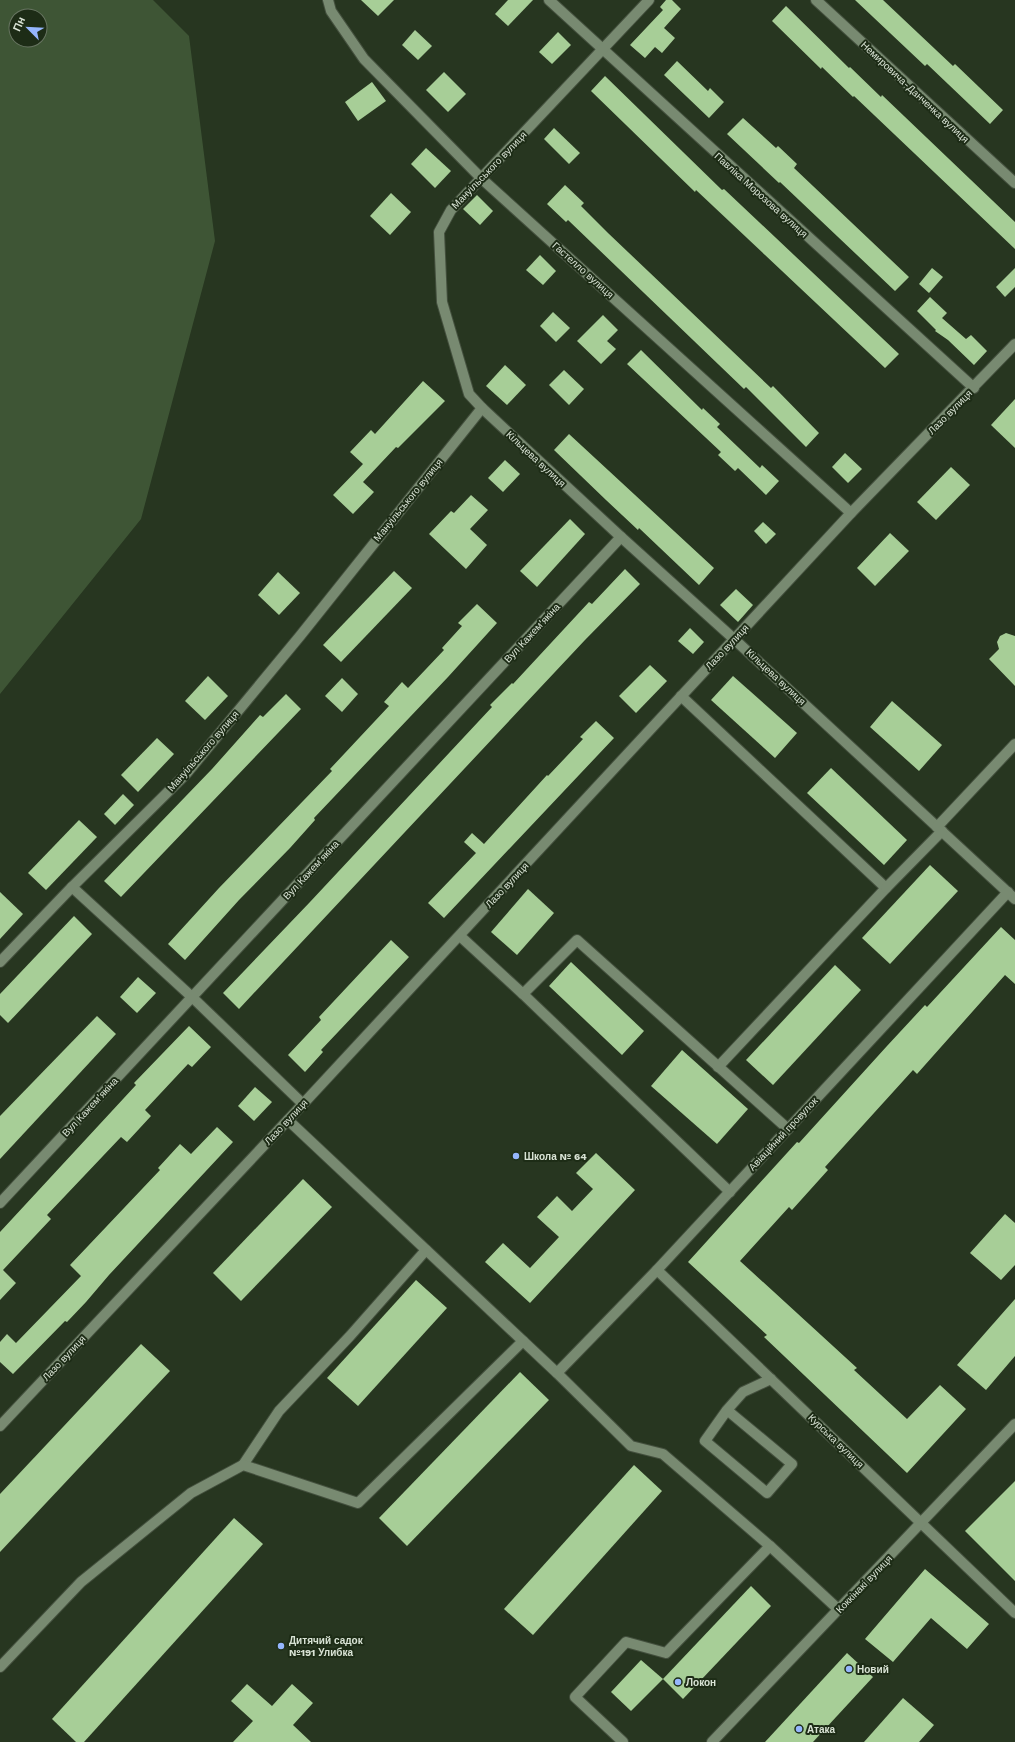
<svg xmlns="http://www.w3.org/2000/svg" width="1015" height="1742" viewBox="0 0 1015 1742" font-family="'Work Sans',sans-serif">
  <rect width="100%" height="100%" fill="#273620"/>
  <path fill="#3e5535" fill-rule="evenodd" d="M 0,0 L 153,0 L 189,36 L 215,241 L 141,519 L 0,694 ZM 16,16 L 40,16 L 40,40 L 16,40 Z"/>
  <g fill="#a7ce97">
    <path d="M 361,0 L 394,0 L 378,16 Z"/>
    <path d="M 508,0 L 533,0 L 508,26 L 495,14 Z"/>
    <path d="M 666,0 L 672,0 L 681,9 L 664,28 L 675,38 L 662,53 L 655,47 L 645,58 L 630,45 L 663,10 L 660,7 Z"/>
    <path d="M 855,0 L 883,0 L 953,66 L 955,64 L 1003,110 L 990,124 L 927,64 L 925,66 Z"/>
    <path d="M 786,6 L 849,68 L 850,67 L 881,97 L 882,95 L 1015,222 L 1015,249 L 854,96 L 853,97 L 822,67 L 821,69 L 772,21 Z"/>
    <path d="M 415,30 L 432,46 L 418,60 L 402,45 Z"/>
    <path d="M 558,32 L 571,45 L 552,64 L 539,52 Z"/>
    <path d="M 677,61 L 708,91 L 710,88 L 724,102 L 709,118 L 664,75 Z"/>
    <path d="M 444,72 L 466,94 L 448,112 L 426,90 Z"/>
    <path d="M 605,76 L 722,190 L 724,189 L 899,354 L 885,368 L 696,190 L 695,192 L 591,91 Z"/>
    <path d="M 372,82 L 386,101 L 358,121 L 345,102 Z"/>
    <path d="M 743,118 L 776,148 L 778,146 L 797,164 L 794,168 L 909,277 L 895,291 L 780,182 L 779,183 L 727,134 Z"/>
    <path d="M 554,128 L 580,153 L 569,164 L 544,139 Z"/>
    <path d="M 426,148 L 451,171 L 435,188 L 411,164 Z"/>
    <path d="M 565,185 L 584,203 L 581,206 L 608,233 L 771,388 L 773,386 L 819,433 L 806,447 L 746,387 L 744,389 L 568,220 L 566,222 L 547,204 Z"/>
    <path d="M 391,193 L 411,212 L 390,235 L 370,216 Z"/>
    <path d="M 477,195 L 493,211 L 480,225 L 463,209 Z"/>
    <path d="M 540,255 L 556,271 L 543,285 L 526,270 Z"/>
    <path d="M 932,268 L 943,277 L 929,293 L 919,284 Z"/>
    <path d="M 1015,268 L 1015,287 L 1005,297 L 996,287 Z"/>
    <path d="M 930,297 L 947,313 L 942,318 L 966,339 L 971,335 L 987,351 L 974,365 L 948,340 L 935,331 L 936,330 L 917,311 Z"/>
    <path d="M 553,312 L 570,328 L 556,342 L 540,326 Z"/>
    <path d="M 603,315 L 618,330 L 607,341 L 616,349 L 601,364 L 577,341 Z"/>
    <path d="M 641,350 L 702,410 L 703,408 L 720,424 L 717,427 L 760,468 L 762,465 L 779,481 L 766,495 L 738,468 L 735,471 L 718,455 L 721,452 L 627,364 Z"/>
    <path d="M 505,365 L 526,385 L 507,405 L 486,386 Z"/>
    <path d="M 564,370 L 584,389 L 569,405 L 549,385 Z"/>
    <path d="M 423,381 L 445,401 L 398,448 L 396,447 L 363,482 L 374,492 L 353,514 L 333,495 L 363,464 L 350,452 L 371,430 L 375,434 Z"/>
    <path d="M 1015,399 L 1015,448 L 991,425 Z"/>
    <path d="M 569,434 L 714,568 L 699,585 L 639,528 L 638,530 L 606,500 L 554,450 Z"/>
    <path d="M 845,453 L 862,469 L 848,483 L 832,467 Z"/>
    <path d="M 505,460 L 520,474 L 503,492 L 488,478 Z"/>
    <path d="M 951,467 L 970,485 L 936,520 L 917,502 Z"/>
    <path d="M 471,495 L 488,510 L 470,529 L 487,545 L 466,569 L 429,534 L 451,511 L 454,513 Z"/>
    <path d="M 570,519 L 585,534 L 537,587 L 520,571 Z"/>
    <path d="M 763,522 L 776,534 L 766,544 L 754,531 Z"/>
    <path d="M 890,533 L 909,551 L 875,586 L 857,568 Z"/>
    <path d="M 625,569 L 640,584 L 585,640 L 239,1009 L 223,993 L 310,902 L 492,707 L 490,705 L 512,683 L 513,684 L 589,602 L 592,604 Z"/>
    <path d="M 394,571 L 412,588 L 341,662 L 323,645 Z"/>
    <path d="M 278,572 L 300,593 L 279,615 L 258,595 Z"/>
    <path d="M 736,589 L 753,605 L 738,622 L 720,605 Z"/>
    <path d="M 477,604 L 497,623 L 448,677 L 314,818 L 315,820 L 290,848 L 239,900 L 185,960 L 168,944 L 219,888 L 332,771 L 330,769 L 389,706 L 384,702 L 402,682 L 408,688 L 444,650 L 442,648 L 462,626 L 458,623 Z"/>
    <path d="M 690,628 L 704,642 L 693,654 L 678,641 Z"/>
    <path d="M 1006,633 L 1015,636 L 1015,686 L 989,659 L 999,649 L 997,642 L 1000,636 Z"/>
    <path d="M 650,665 L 667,681 L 636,713 L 619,696 Z"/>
    <path d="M 208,676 L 228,696 L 205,720 L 185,701 Z"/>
    <path d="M 733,676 L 797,733 L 775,758 L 711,700 Z"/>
    <path d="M 342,678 L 358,694 L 342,712 L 325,696 Z"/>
    <path d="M 286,694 L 301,709 L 121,897 L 104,881 L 212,769 L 260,715 L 263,717 Z"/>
    <path d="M 892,701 L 942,745 L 919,771 L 870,727 Z"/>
    <path d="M 596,721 L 614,738 L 444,918 L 428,903 L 476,853 L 464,842 L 472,833 L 484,844 L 547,775 L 548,776 L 583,739 L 580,737 Z"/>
    <path d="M 157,738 L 174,754 L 138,792 L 121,775 Z"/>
    <path d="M 831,768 L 907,840 L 884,865 L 807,793 Z"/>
    <path d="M 123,794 L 134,805 L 115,825 L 104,814 Z"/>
    <path d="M 79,820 L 97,837 L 46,890 L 28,873 Z"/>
    <path d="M 930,865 L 958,891 L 890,964 L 862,938 Z"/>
    <path d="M 528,889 L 554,913 L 517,955 L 491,932 Z"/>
    <path d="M 0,892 L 23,914 L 0,939 Z"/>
    <path d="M 74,916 L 92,934 L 8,1023 L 0,1015 L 0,994 Z"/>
    <path d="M 1001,927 L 1015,940 L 1015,984 L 1005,975 L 917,1074 L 913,1070 L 825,1167 L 828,1170 L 792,1210 L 789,1207 L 740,1261 L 857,1368 L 854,1370 L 907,1419 L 940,1385 L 966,1409 L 907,1473 L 764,1337 L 767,1335 L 688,1262 L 797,1142 L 799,1143 L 887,1046 L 925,1005 L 927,1007 Z"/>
    <path d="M 391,940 L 409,957 L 321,1050 L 323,1052 L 305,1072 L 288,1055 L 321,1020 L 319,1017 Z"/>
    <path d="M 571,962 L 644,1031 L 622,1055 L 549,986 Z"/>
    <path d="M 835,965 L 861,990 L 773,1085 L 746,1060 Z"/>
    <path d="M 138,977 L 156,993 L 137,1013 L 120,997 Z"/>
    <path d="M 97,1016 L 116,1034 L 0,1159 L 0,1116 Z"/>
    <path d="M 189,1026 L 211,1047 L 192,1067 L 188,1064 L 145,1110 L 151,1116 L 127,1142 L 121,1137 L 47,1215 L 51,1219 L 3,1270 L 16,1283 L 0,1300 L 0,1232 L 136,1085 L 134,1083 Z"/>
    <path d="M 682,1050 L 748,1109 L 717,1144 L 651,1086 Z"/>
    <path d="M 255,1087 L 272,1102 L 254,1121 L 238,1106 Z"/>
    <path d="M 217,1127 L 233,1142 L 109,1275 L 86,1302 L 67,1322 L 65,1321 L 13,1374 L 0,1362 L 0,1342 L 7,1334 L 16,1343 L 81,1276 L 70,1265 L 160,1170 L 158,1168 L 180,1144 L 191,1154 Z"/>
    <path d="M 596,1153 L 635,1190 L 530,1303 L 485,1262 L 503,1243 L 530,1268 L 559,1237 L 537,1217 L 557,1196 L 572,1211 L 593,1189 L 576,1173 Z"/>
    <path d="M 303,1179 L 332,1207 L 241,1301 L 213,1273 Z"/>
    <path d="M 1005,1214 L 1015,1223 L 1015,1265 L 1001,1280 L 970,1253 Z"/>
    <path d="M 416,1280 L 447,1308 L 358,1406 L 327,1378 Z"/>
    <path d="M 1015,1299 L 1015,1356 L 986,1390 L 957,1365 Z"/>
    <path d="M 141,1344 L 170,1371 L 0,1552 L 0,1494 Z"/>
    <path d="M 520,1372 L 549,1400 L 407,1546 L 379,1518 Z"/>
    <path d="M 634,1465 L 662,1491 L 533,1635 L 504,1609 Z"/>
    <path d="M 1015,1481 L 1015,1581 L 965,1531 Z"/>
    <path d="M 234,1518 L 263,1544 L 84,1742 L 76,1742 L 52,1719 Z"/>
    <path d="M 925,1569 L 989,1624 L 967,1649 L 931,1618 L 893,1662 L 865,1639 Z"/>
    <path d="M 751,1586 L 771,1606 L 683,1699 L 663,1679 Z"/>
    <path d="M 847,1653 L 873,1677 L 813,1742 L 765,1742 Z"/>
    <path d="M 641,1660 L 663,1679 L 631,1711 L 611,1692 Z"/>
    <path d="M 247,1684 L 272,1706 L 292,1684 L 313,1703 L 293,1725 L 311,1742 L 233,1742 L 253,1721 L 231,1701 Z"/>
    <path d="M 903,1698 L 934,1725 L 919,1742 L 864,1742 Z"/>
  </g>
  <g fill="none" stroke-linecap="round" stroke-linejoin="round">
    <g stroke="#44503e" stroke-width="12">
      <g id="minor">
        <path d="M 328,0 L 331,11 L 364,59 L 482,179 L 851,513"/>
        <path d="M 549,0 L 974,388"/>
        <path d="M 816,0 L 1015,183"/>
        <path d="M 482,408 L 621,537 L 734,639 L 1015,899"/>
        <path d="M 681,696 L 886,888 L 718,1067"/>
        <path d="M 937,827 L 1015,744"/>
        <path d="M 72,887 L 192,997 L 303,1104"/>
        <path d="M 886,888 L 942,831"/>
        <path d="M 460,936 L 523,994"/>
        <path d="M 0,962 L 72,887 L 186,774 L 300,636 L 482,408 L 469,394 L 442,302 L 439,232 L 451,210 L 649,0"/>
        <path d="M 288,1120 L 557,1373 L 631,1446 L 663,1454 L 770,1546 L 839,1610"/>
        <path d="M 730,1192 L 523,994 L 577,940 L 788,1129"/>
        <path d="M 0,1203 L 621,537"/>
        <path d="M 657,1270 L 1015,1613"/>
        <path d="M 557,1373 L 657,1270 L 1008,892"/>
        <path d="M 727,1410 L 705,1441 L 767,1493 L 792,1464 L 727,1410 L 743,1392 L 771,1379"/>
        <path d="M 0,1426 L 303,1104 L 851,513 L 1015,344"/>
        <path d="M 243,1465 L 279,1411 L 350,1336 L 426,1250"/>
        <path d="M 0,1667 L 81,1582 L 191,1493 L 243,1465 L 358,1503 L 523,1341"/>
        <path d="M 623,1742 L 575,1697 L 626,1642 L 666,1653 L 770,1546"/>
        <path d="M 712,1742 L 1015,1424"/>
      </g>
    </g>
    <use href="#minor" stroke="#788a71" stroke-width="10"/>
  </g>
  <g fill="#95b6fd" stroke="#1d2c16" stroke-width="1.5">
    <circle cx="516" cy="1156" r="4"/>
    <circle cx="281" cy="1646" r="4"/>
    <circle cx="849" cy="1669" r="4"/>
    <circle cx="678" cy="1682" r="4"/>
    <circle cx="799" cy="1729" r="4"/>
  </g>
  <g text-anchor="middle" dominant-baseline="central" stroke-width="4" stroke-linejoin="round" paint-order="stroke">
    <g font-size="10" fill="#d9e3d5" stroke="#1d2c16">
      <text transform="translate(915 92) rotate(43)">Немировича-Данченка вулиця</text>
      <text transform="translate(489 170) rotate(-46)">Мануільського вулиця</text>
      <text transform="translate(761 195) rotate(42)">Павліка Морозова вулиця</text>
      <text transform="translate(583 270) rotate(42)">Гастелло вулиця</text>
      <text transform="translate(950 412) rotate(-45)">Лазо вулиця</text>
      <text transform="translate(536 459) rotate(43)">Кільцева вулиця</text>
      <text transform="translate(408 500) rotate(-51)">Мануільського вулиця</text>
      <text transform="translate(532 633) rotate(-47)">Вул Кажем'якіна</text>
      <text transform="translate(727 647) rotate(-47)">Лазо вулиця</text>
      <text transform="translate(776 677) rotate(43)">Кільцева вулиця</text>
      <text transform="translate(203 751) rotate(-49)">Мануільського вулиця</text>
      <text transform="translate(311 870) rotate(-47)">Вул Кажем'якіна</text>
      <text transform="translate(507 885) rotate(-47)">Лазо вулиця</text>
      <text transform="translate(90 1107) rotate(-47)">Вул Кажем'якіна</text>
      <text transform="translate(286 1122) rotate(-47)">Лазо вулиця</text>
      <text transform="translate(783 1134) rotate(-47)">Авіаційний провулок</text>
      <text transform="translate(64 1358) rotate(-47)">Лазо вулиця</text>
      <text transform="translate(836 1441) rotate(44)">Курська вулиця</text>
      <text transform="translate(864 1584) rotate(-46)">Коккінакі вулиця</text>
    </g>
    <g font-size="10" font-weight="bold" fill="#d9e3d5" stroke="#1d2c16" text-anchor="start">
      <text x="524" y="1156">Школа № 64</text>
      <text x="289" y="1640">Дитячий садок<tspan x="289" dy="12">№191 Улибка</tspan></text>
      <text x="857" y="1669">Новий</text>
      <text x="686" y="1682">Локон</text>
      <text x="807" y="1729">Атака</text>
    </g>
  </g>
  <g transform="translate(28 28) rotate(294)"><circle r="19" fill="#1d2c16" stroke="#687562"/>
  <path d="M0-3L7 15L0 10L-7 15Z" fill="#95b6fd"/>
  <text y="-6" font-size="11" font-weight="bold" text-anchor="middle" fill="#d9e3d5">Пн</text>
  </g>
</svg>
